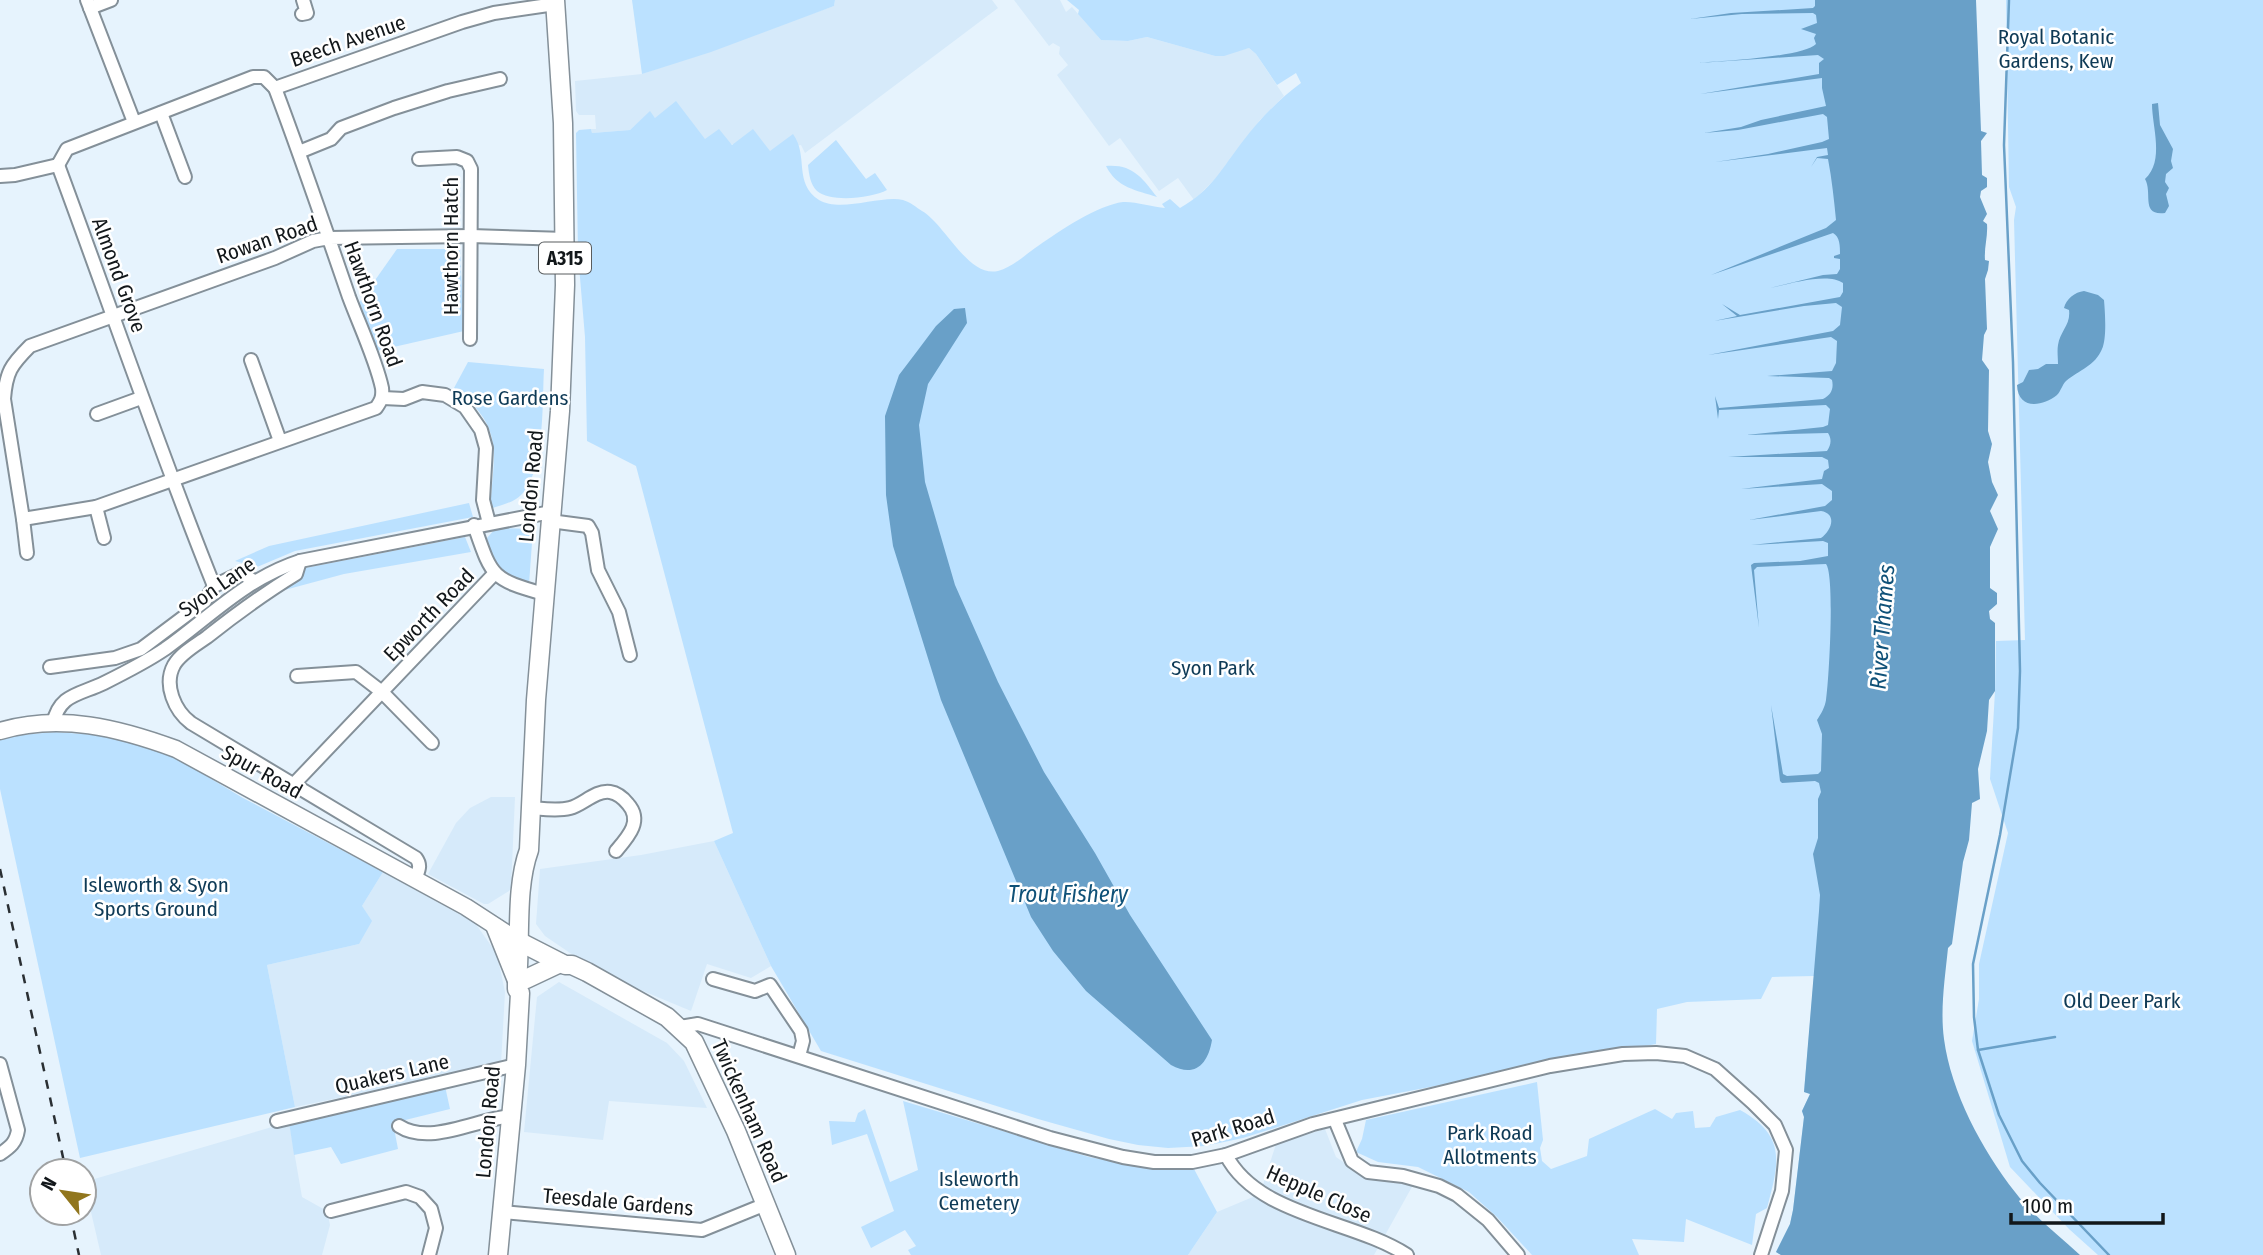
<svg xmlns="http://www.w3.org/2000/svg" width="2263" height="1255" viewBox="0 0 2263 1255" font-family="'Fira Sans Condensed',sans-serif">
  <rect width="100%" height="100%" fill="#e6f3fd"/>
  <g fill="#d6eafa">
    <path d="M 835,0 L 992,0 L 998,8 L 805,153 L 801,145 L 770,151 L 705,139 L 655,118 L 650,112 L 630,130 L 592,133 L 591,129 L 596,129 L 595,115 L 579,115 L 576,111 L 575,81 L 642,74 L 834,6 Z"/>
    <path d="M 1014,0 L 1060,0 L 1066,12 L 1072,7 L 1101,40 L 1128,41 L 1147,37 L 1215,56 L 1249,48 L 1256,54 L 1284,96 L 1260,120 L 1221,173 L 1194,200 L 1178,178 L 1159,191 L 1120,138 L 1109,146 L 1057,75 L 1068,65 L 1059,54 L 1060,47 L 1053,43 L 1049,46 Z"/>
    <path d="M 491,797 L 515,797 L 511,888 L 509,891 L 488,904 L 484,904 L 428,874 L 456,823 L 470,808 Z"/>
    <path d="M 714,841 L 771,966 L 751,978 L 707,964 L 691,1011 L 631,986 L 570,953 L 545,936 L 536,924 L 540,869 L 641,855 Z"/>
    <path d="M 383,872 L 475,923 L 497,954 L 505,992 L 501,1064 L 295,1107 L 267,965 L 359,944 L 362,906 Z"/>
    <path d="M 559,982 L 667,1043 L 684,1061 L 707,1108 L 609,1101 L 603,1140 L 524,1132 L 537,997 Z"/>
    <path d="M 289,1122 L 302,1197 L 327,1211 L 330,1225 L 322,1255 L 101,1255 L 84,1182 Z"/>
    <path d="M 1325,1129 L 1336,1157 L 1359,1173 L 1413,1185 L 1374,1255 L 1188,1255 L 1217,1212 L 1260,1194 L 1276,1144 Z"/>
  </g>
  <g fill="#bbe1ff">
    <path d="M 632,0 L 835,0 L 834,6 L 711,52 L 642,74 Z"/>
    <path d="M 1067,0 L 1851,0 L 1851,1032 L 1781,1255 L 1776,1252 L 1790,1224 L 1793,1210 L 1804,1117 L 1802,1111 L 1810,1094 L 1804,1092 L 1814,976 L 1772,977 L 1761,999 L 1687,1002 L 1657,1009 L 1656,1044 L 1362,1100 L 1243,1138 L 1205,1146 L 1168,1148 L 1138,1145 L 1109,1139 L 1038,1119 L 821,1051 L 771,966 L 714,841 L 733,833 L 636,466 L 587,441 L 585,337 L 578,254 L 576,133 L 579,130 L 591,129 L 592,133 L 630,130 L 650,111 L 655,118 L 676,101 L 705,139 L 719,129 L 732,145 L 753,129 L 770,151 L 793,134 C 809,156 793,183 819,200 C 841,213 881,195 903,200 C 910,202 916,207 922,211 C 945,224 968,278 998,271 C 1013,267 1026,254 1038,246 C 1059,231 1098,205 1123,202 C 1133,201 1154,207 1165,208 L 1162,204 L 1170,199 L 1180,208 C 1212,190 1222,168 1243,141 C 1260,119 1279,99 1301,83 L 1296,73 L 1277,85 L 1256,54 L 1249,48 L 1224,56 L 1215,56 L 1147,37 L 1128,41 L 1101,40 L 1078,14 L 1079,10 Z"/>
    <path d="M 2006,0 L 2263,0 L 2263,1255 L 2098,1255 L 2069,1229 L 2010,1167 L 1972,1041 L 1979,999 L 1979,964 L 2008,833 L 1990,779 L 1995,691 L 1996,641 L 2025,640 L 2014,220 L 2016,207 L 2009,187 Z"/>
    <path d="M 836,140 L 866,179 L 875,173 L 887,190 C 872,198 831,203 817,191 C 810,184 809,174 808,165 Z"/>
    <path d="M 1106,166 C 1133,164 1142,178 1157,197 C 1136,190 1117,188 1106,166 Z"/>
    <path d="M 397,249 L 460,249 L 464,331 L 376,351 L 359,303 Z"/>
    <path d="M 468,362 L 544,369 C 542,401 546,481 516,499 C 508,504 498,506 490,509 C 494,452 505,427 454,388 Z"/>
    <path d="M 469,503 L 473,517 L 295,551 L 257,567 L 235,561 L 269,546 Z"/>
    <path d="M 503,528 L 533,529 L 529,584 C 500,576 492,567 487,538 L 494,530 Z"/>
    <path d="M 465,537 L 471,552 L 344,574 L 281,591 L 300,578 L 305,568 Z"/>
    <path d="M 55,732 L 124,737 L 168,753 L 243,798 L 383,872 L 362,906 L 372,921 L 359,944 L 267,965 L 295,1107 L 80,1158 L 0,789 L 0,740 L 10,736 Z"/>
    <path d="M 1537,1082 L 1543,1140 L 1540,1148 L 1542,1161 L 1551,1169 L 1587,1156 L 1589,1139 L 1655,1109 L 1672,1119 L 1676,1113 L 1693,1111 L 1695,1128 L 1710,1127 L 1716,1117 L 1740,1110 C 1787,1136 1779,1163 1767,1208 L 1756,1214 L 1752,1245 L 1686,1219 L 1684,1242 L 1632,1239 L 1639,1255 L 1532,1255 L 1497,1217 L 1469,1192 L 1418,1167 L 1378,1162 L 1356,1152 L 1362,1139 L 1366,1120 Z"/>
    <path d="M 445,1086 L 450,1109 L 393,1123 L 398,1149 L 341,1164 L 331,1147 L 294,1155 L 289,1122 Z"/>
    <path d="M 903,1101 L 1089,1157 L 1157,1170 L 1194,1169 L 1217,1212 L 1188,1255 L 911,1255 L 908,1250 L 916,1246 L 905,1230 L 871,1248 L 861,1227 L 894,1211 L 867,1134 L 832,1145 L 829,1121 L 855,1122 L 858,1113 L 865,1109 L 890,1182 L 918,1170 Z"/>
  </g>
  <g fill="#69a0c8">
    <path d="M 1815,0 L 1976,0 L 1981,131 L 1987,133 L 1981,141 L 1982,175 L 1987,178 L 1987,187 L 1981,191 L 1980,197 L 1987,214 L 1983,221 L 1987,224 C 1988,237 1984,247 1985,260 L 1989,261 L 1988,270 L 1985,279 L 1987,329 L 1984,335 L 1982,360 L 1989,370 L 1988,431 L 1992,444 L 1988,462 L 1992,482 L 1998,495 L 1990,511 L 1998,529 L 1990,547 L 1990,588 L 1997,593 L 1997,604 L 1989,611 L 1990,619 L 1995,623 L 1995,691 L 1989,700 L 1987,731 L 1978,769 L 1980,799 L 1972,803 L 1969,840 L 1963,862 L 1952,944 L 1948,948 C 1945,978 1940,1009 1944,1039 C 1951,1092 1982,1150 2015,1192 C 2032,1215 2058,1235 2080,1255 L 1781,1255 L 1776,1252 L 1790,1224 L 1793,1210 L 1804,1117 L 1802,1111 L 1810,1094 L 1804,1092 L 1819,911 L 1820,895 L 1813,854 L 1818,838 L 1818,799 L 1821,792 L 1819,783 L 1815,781 L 1782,783 L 1780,781 L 1771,705 L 1783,774 L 1787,776 L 1818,774 L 1821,771 L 1822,734 L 1817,720 C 1821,714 1825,707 1826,700 C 1829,681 1835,575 1826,564 L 1757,567 L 1754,570 L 1759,628 L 1751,565 L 1754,563 L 1800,561 L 1828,556 L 1828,543 L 1823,541 L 1751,545 L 1821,538 C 1831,531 1838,514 1821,511 L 1749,520 L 1825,506 L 1832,500 L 1832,491 L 1822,484 L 1741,489 L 1822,479 L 1824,471 L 1829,468 L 1828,460 L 1822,457 L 1728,457 L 1827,451 C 1831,445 1832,439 1828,433 L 1746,435 L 1823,427 L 1828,425 L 1830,409 L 1826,405 L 1719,410 L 1718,419 L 1715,396 L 1719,408 L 1823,399 C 1831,395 1834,389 1832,380 L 1829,378 L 1767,376 L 1832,371 L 1836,363 L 1837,341 L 1831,337 L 1708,355 L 1833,331 L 1840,325 L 1842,307 L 1836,303 L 1804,306 L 1714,321 L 1737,316 L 1722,304 L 1740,315 L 1840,297 L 1843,292 L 1843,283 C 1828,272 1789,284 1770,288 L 1823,275 L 1837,274 L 1840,269 L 1840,259 L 1834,258 L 1834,256 L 1840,254 C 1840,246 1840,237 1833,233 L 1711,275 L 1826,228 L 1836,220 C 1834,200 1832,180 1828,159 L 1817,158 L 1811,167 L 1817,157 L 1828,155 L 1827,148 L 1715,162 L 1768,154 L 1822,142 L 1829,139 L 1827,117 L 1823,114 L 1738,130 L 1704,133 L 1741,127 L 1761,120 L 1826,106 L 1822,88 L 1822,78 L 1700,94 L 1819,74 L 1819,63 L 1824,59 L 1818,55 L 1698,63 C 1720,61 1804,57 1816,44 L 1814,38 L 1816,34 L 1801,29 L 1817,23 L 1816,15 L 1813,13 L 1742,14 L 1690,19 L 1731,13 L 1813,8 L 1815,6 Z"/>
    <path d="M 2158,103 L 2160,125 L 2173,149 L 2171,161 L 2173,168 L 2166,174 L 2165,182 L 2169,188 L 2166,194 L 2169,206 L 2165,213 C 2140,216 2153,193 2145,179 C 2165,161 2152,127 2152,104 Z"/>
    <path d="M 2084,291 L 2098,295 L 2104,300 C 2105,312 2107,338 2102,349 C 2095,366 2079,370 2066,381 C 2062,385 2061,391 2057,395 C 2042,407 2018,410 2017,385 L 2023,382 L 2029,370 L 2038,369 L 2046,364 L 2058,364 C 2058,358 2057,351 2058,345 C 2060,331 2071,325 2069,310 L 2064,308 C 2066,299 2075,292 2084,291 Z"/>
    <path d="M 965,308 L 967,323 L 928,384 L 919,425 L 925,482 L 955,585 L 998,682 L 1044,772 L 1095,853 L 1130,915 L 1212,1040 C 1208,1065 1194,1078 1171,1065 L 1086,991 L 1053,951 L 1031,917 L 941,700 L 893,546 L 886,495 L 885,416 L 899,375 L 918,350 L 936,326 L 954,309 Z"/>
  </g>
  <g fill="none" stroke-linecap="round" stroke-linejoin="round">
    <g stroke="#69a0c8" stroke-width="2.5">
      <path d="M 2009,0 L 2004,145 L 2013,362 L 2020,671 L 2018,728 L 2000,835 L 1973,964 L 1974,1017 L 1978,1050 L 1999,1115 L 2022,1161 L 2040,1183 L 2109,1255"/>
      <path d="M 1978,1050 L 2055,1037"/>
    </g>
    <g stroke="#849099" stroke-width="16">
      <g id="minor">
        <path d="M 87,0 L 134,122"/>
        <path d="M 90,8 L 111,0"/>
        <path d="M 302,14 L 307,13 L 303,0"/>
        <path d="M 275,88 C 301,157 325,227 349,297 C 359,324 376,360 382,388 C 383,397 381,401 376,408 L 96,507 L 23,519 L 4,399 C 6,372 11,365 30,346 L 275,258 L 313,241 L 329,238 L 471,236 L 566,239"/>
        <path d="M 161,113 L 185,177"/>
        <path d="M 299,152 L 331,139 L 341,128 L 394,108 L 448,91 L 500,79"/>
        <path d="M 419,159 L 457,157 L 467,161 L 471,169 L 470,339"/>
        <path d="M 58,165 L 67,149 L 253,77 L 264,77 L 275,88 L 462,22 L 494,13 L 555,4"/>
        <path d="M 58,165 C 110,305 158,447 214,586 L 241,573 L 254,581"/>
        <path d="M 0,176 L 15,175 L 58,165"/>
        <path d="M 251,360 L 280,441"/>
        <path d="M 383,398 L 404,399 L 422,392 L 445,395 L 465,407 L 481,430 L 486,448 L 483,500 L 489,523"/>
        <path d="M 97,414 L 141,398"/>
        <path d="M 96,507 L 104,538"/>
        <path d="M 23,519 L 27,553"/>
        <path d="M 550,521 L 588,526 L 592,533 L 598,570 L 619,612 L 630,655"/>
        <path d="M 474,525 C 492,577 491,579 544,594"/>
        <path d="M 300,561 L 296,574 C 265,593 236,614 207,637 C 196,645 181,653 174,665 C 163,685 175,711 191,723 L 416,858 C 422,866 418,871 415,880"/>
        <path d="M 50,667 L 115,658 L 141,649 L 205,601 L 214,586"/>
        <path d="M 297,676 L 356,672 L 382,692 L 432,743"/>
        <path d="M 53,724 C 59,694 79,695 104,683 C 124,673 146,662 165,649 C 211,616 245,579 300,561 L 551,512"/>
        <path d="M 294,784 L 495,573"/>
        <path d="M 532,808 C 544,809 558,811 570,808 C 583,805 595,790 610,792 C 617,793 624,799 628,804 C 643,821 628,837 616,851"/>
        <path d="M 713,979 L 755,991 L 770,985 L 801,1031 L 803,1041 L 799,1056"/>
        <path d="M 680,1027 L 698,1024 L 1050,1138 L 1123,1157 L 1154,1162 L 1192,1162 L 1226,1155 L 1313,1124 L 1550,1066 L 1623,1054 L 1656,1053 L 1685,1056 L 1715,1069 L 1753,1103 L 1775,1125 L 1786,1150 L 1782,1191 L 1761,1255"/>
        <path d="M 0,1064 L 18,1130 C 16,1143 10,1147 0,1154"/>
        <path d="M 1335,1120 L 1352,1161 L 1368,1172 L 1403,1176 L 1439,1186 L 1457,1195 L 1488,1220 L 1518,1255"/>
        <path d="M 277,1121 L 516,1065"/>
        <path d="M 399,1126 C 430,1146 477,1119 511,1116"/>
        <path d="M 1226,1155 C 1257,1216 1353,1220 1407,1255"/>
        <path d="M 331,1211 L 406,1192 L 420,1197 L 431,1209 L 436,1228 L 429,1255"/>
        <path d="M 503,1212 L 702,1230 L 766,1204"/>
      </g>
    </g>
    <g stroke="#849099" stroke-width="19">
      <path id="secondary" d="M 0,731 C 60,713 119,728 176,749 L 466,907 L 520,942"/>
    </g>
    <g stroke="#849099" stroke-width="21">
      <g id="primary">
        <path d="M 496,928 L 516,978"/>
        <path d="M 520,942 L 565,965 L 572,965 L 587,972 L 667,1017 L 694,1042 L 736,1131 L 786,1255"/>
        <path d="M 526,979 L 560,963"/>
        <path d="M 498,1255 L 516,1065 L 520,993 L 517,989 L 517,981 C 521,940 515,888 529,850 L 536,700 L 560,411 L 565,285 L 563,123 L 555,0"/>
      </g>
    </g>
    <use href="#minor" stroke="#fff" stroke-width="12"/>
    <use href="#secondary" stroke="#fff" stroke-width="16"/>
    <use href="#primary" stroke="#fff" stroke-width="18"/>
    <g stroke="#2a2f33" stroke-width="2.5" stroke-dasharray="9 9" stroke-linecap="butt">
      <path d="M 0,869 L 66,1171"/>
      <path d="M 70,1213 L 79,1255"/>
    </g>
  </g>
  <g text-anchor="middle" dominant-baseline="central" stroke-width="5" stroke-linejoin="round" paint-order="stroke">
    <rect fill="#fff" stroke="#595d5f" stroke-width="2" x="539" y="242.5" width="52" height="31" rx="5"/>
    <g font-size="19" font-weight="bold" fill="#12171a">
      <text x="565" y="258">A315</text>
    </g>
    <g font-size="21" fill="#0e3a56" stroke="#fff">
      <text x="2056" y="37">Royal Botanic<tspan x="2056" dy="24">Gardens, Kew</tspan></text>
      <text x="510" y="398">Rose Gardens</text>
      <text x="1213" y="668">Syon Park</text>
      <text x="156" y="885">Isleworth &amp; Syon<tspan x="156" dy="24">Sports Ground</tspan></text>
      <text x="2122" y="1001">Old Deer Park</text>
      <text x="1490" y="1133">Park Road<tspan x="1490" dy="24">Allotments</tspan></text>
      <text x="979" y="1179">Isleworth<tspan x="979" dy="24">Cemetery</tspan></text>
    </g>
    <g font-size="21" fill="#12171a" stroke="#fff">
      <text transform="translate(348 41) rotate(-19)">Beech Avenue</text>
      <text transform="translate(267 240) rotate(-19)">Rowan Road</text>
      <text transform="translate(451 246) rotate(-90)">Hawthorn Hatch</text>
      <text transform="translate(119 275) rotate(70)">Almond Grove</text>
      <text transform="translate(373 304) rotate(70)">Hawthorn Road</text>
      <text transform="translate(531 486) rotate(-85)">London Road</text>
      <text transform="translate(217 587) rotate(-35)">Syon Lane</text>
      <text transform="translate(429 615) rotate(-46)">Epworth Road</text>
      <text transform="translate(262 772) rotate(29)">Spur Road</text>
      <text transform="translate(392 1074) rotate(-13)">Quakers Lane</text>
      <text transform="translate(749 1111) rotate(66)">Twickenham Road</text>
      <text transform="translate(488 1122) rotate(-85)">London Road</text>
      <text transform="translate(1233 1128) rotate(-17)">Park Road</text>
      <text transform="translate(1319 1194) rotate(24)">Hepple Close</text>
      <text transform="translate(618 1202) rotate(5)">Teesdale Gardens</text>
    </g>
    <g font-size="23" font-style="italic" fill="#0f5178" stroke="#fff">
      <text transform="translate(1882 627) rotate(-86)">River Thames</text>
      <text x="1068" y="894">Trout Fishery</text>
    </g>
  </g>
  <g transform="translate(63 1192) rotate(300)"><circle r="33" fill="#ffffff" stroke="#a0a2a3" stroke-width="2"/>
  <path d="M0-5L12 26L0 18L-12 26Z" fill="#91761d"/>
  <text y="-10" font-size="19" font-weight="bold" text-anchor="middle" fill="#12171a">N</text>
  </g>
  <path d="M2011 1213v10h152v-10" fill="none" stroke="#12171a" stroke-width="3.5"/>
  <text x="2022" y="1213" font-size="21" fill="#12171a" stroke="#ffffff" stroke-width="5" paint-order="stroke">100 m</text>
</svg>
